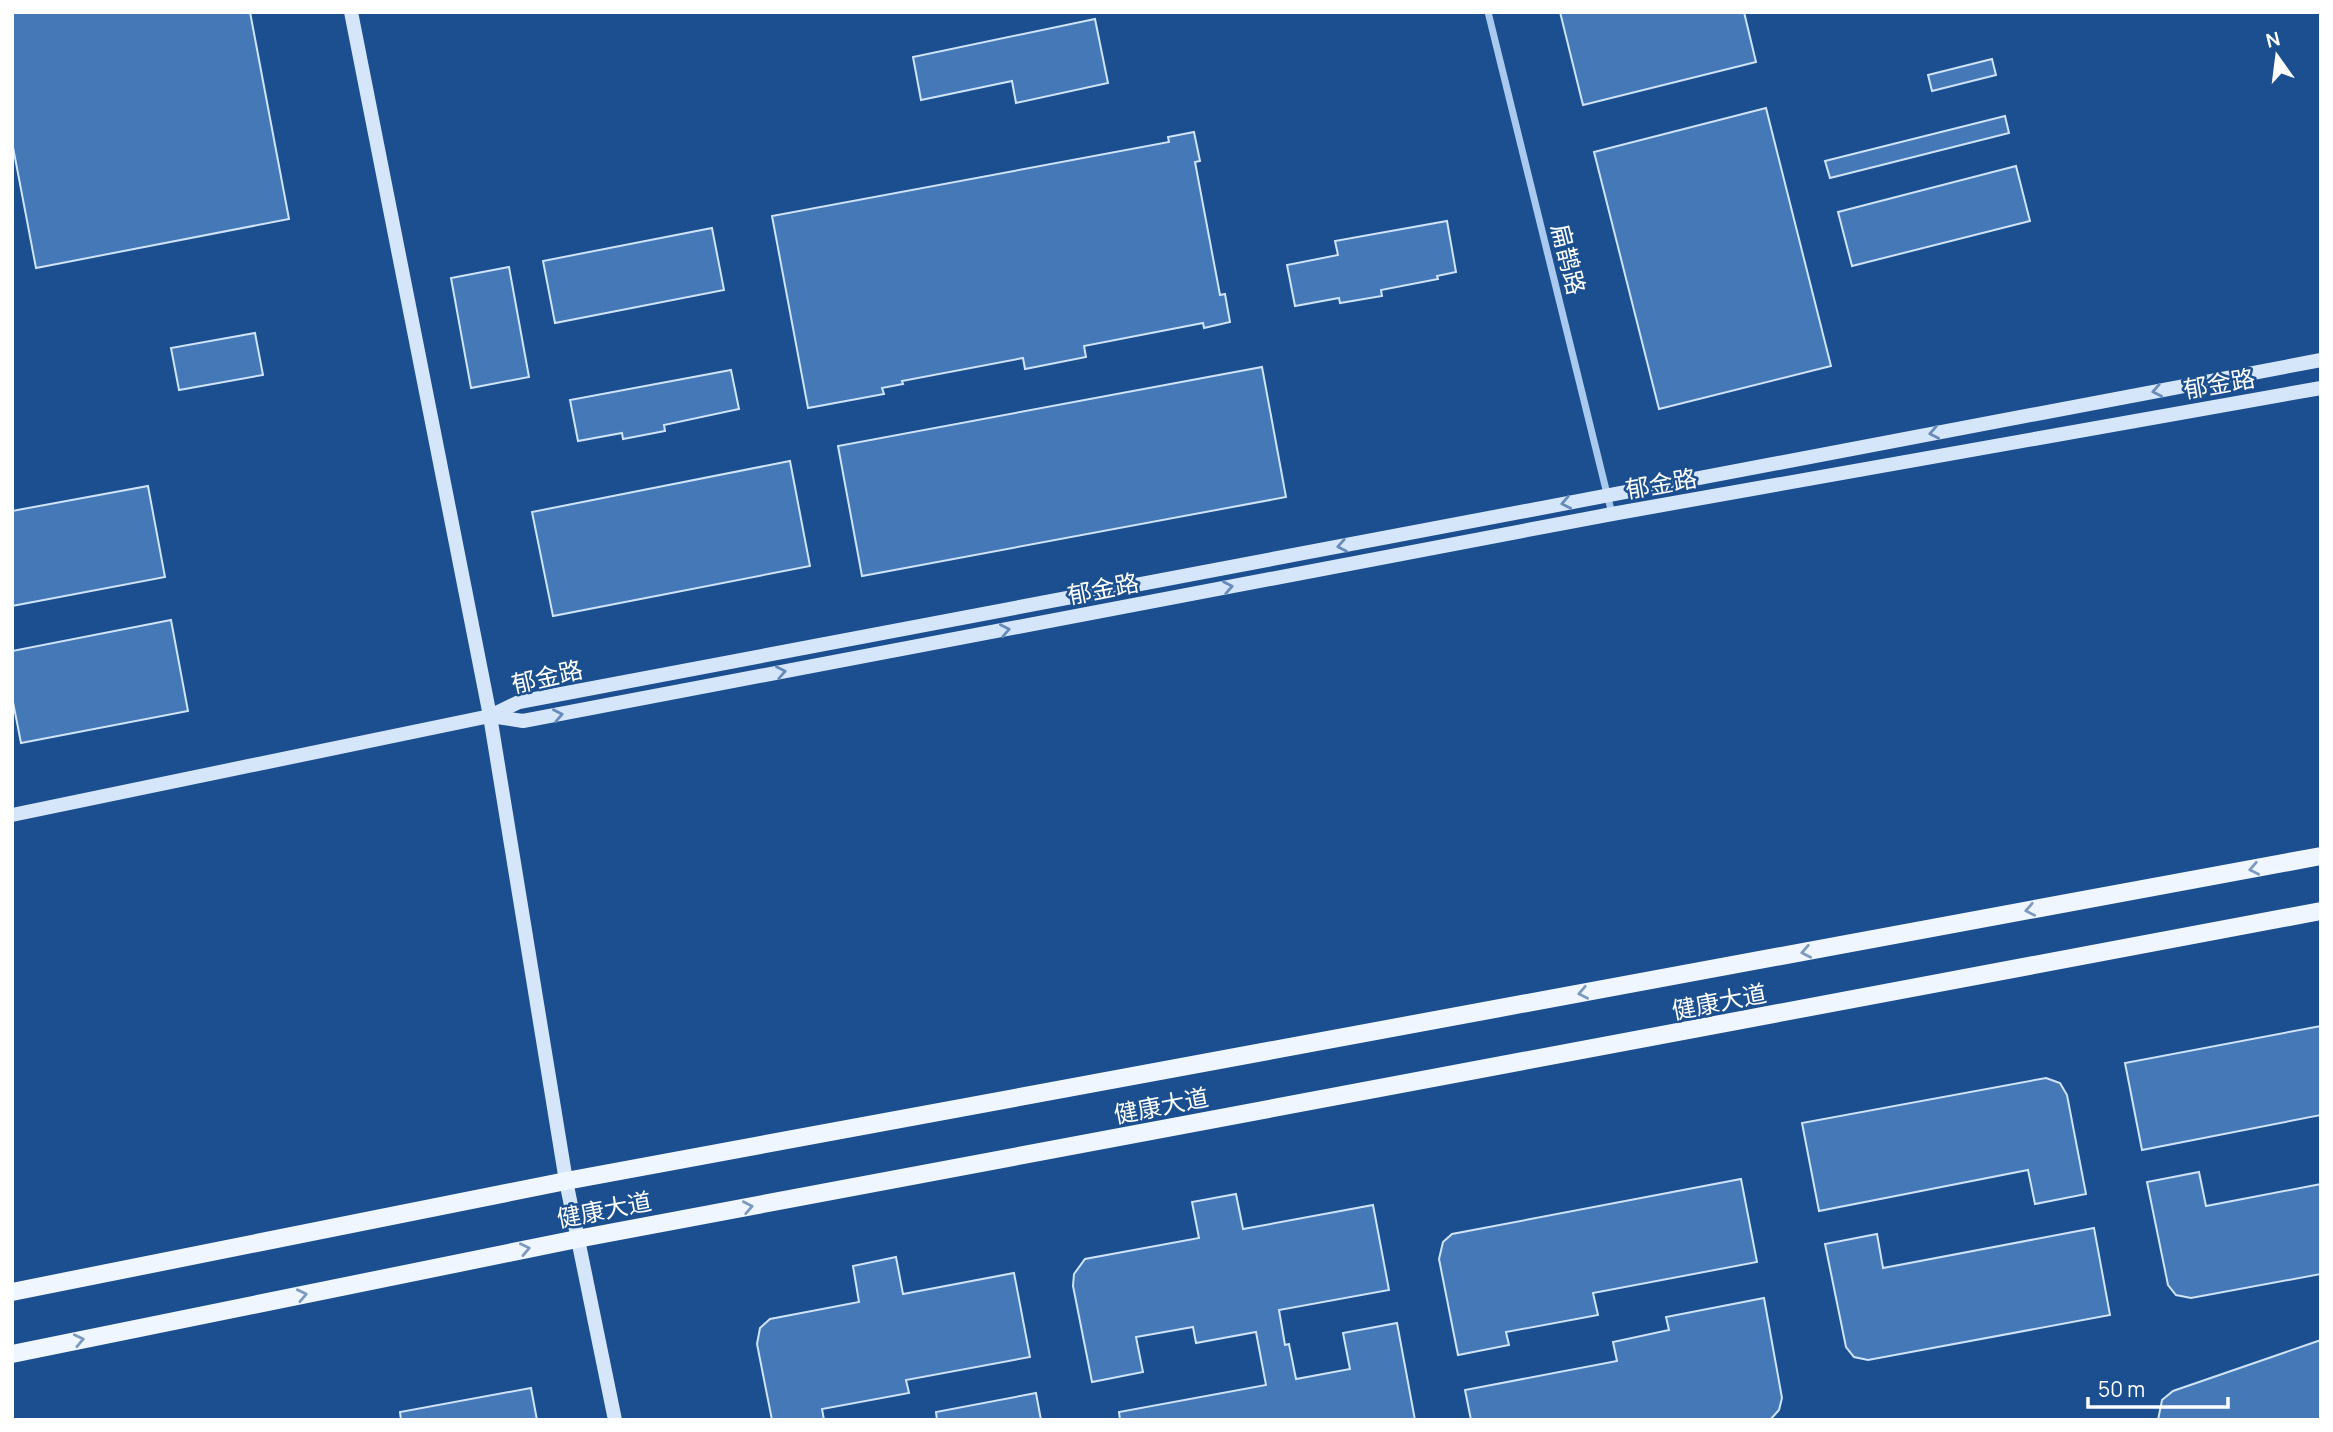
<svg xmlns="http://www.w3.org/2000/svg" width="2333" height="1432" viewBox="0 0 2333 1432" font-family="Manrope,'Noto Sans SC',sans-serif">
  <rect width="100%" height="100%" fill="#1b4f8f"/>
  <g fill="#4478b7" stroke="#cfe3fa" stroke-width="2">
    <path d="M 12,12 L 250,12 L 289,219 L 36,268 L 12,142 Z"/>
    <path d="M 1560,12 L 1744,12 L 1756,62 L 1583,105 Z"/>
    <path d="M 1095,19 L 1108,83 L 1016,103 L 1012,81 L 921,100 L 913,57 Z"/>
    <path d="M 1992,59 L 1996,75 L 1932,91 L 1928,75 Z"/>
    <path d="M 1766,108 L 1831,366 L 1659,409 L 1594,152 Z"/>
    <path d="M 2005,116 L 2009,133 L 1830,178 L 1825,161 Z"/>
    <path d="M 1194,132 L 1200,161 L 1195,162 L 1220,295 L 1225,294 L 1230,322 L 1204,328 L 1203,323 L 1084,346 L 1086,357 L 1025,369 L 1023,358 L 902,381 L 903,384 L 882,388 L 884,394 L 808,408 L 772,216 L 1169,142 L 1168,137 Z"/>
    <path d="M 2016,166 L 2030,221 L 1852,266 L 1838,212 Z"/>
    <path d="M 1447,221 L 1456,272 L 1437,276 L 1438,279 L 1381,290 L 1382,296 L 1340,303 L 1339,298 L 1295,306 L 1287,265 L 1338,255 L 1335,241 Z"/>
    <path d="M 712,228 L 724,290 L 555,323 L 543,261 Z"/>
    <path d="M 509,267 L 529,377 L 471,388 L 451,278 Z"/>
    <path d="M 255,333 L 263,375 L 179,390 L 171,348 Z"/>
    <path d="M 1262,367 L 1286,497 L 862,576 L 838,446 Z"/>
    <path d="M 731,370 L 739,409 L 664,425 L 665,431 L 623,439 L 622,433 L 578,441 L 570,400 Z"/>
    <path d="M 790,461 L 810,566 L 553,616 L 532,512 Z"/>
    <path d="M 148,486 L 165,577 L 12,606 L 12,511 Z"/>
    <path d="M 171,620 L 188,711 L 21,743 L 12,697 L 12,651 Z"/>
    <path d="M 2321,1026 L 2321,1115 L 2142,1150 L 2125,1063 Z"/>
    <path d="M 2046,1078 L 2060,1083 L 2067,1095 L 2086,1194 L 2035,1204 L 2028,1170 L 1819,1211 L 1802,1123 Z"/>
    <path d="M 2199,1172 L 2206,1206 L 2321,1184 L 2321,1274 L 2191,1298 L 2176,1295 L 2168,1285 L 2147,1182 Z"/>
    <path d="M 1741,1179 L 1757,1262 L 1593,1293 L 1598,1315 L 1506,1332 L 1509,1345 L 1458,1355 L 1439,1259 L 1443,1242 L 1452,1234 Z"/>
    <path d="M 1236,1194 L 1243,1229 L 1373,1205 L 1389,1290 L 1279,1310 L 1285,1345 L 1289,1344 L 1296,1379 L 1350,1369 L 1343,1333 L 1397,1323 L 1415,1420 L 1120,1420 L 1119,1412 L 1266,1385 L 1256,1332 L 1196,1343 L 1193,1327 L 1136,1337 L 1143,1372 L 1092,1382 L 1073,1286 L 1074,1274 L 1085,1259 L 1199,1238 L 1192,1202 Z"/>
    <path d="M 2094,1228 L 2110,1315 L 1868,1360 L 1854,1357 L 1846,1347 L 1825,1244 L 1877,1234 L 1883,1268 Z"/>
    <path d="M 896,1257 L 903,1294 L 1014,1273 L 1030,1357 L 906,1380 L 909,1393 L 822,1409 L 824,1420 L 772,1420 L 757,1344 L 760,1328 L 770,1319 L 859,1302 L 853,1266 Z"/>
    <path d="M 1764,1298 L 1782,1398 L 1779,1410 L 1770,1420 L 1471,1420 L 1465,1390 L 1617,1361 L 1613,1342 L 1669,1330 L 1666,1317 Z"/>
    <path d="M 2321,1340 L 2321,1420 L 2158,1420 L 2162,1400 L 2173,1391 Z"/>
    <path d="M 531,1388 L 537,1420 L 401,1420 L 400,1412 Z"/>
    <path d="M 1036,1393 L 1041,1420 L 937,1420 L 936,1412 Z"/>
  </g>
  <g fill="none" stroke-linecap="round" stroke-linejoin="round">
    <path stroke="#a9c9ee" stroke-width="7" d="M 1488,12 L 1612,514"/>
    <g stroke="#d6e6fa" stroke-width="14">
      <path d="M 351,12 L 490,716 L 566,1181 L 615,1420"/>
      <path d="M 490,716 L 523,721 L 1612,514 L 2321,388"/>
      <path d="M 12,815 L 490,716 L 519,702 L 2321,360"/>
    </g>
    <g stroke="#f0f6ff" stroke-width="18">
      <path d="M 12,1292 L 566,1181 L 2321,856"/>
      <path d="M 12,1354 L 577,1239 L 2321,911"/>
    </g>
  </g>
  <defs><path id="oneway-chevron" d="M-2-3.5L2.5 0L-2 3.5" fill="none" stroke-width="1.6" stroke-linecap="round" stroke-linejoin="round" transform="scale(1.75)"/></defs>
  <g stroke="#668bba">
    <use href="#oneway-chevron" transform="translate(2157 391) rotate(169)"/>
    <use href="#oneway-chevron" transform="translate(1934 433) rotate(169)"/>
    <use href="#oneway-chevron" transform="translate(1566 503) rotate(169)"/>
    <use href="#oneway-chevron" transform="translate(1342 546) rotate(169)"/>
    <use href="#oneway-chevron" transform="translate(1228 587) rotate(-11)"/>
    <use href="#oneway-chevron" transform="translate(1005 630) rotate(-11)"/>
    <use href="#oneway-chevron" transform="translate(781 672) rotate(-11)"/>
    <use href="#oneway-chevron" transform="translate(558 715) rotate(-11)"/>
  </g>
  <g stroke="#7b9ac1">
    <use href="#oneway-chevron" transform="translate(2254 869) rotate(169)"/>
    <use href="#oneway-chevron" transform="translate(2030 910) rotate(169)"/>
    <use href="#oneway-chevron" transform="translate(1806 952) rotate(169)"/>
    <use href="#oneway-chevron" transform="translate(1583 993) rotate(169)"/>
    <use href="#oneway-chevron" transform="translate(748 1207) rotate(-11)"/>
    <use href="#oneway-chevron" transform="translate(525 1249) rotate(-12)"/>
    <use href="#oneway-chevron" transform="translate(302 1295) rotate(-12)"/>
    <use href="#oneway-chevron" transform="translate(79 1340) rotate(-12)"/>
  </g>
  <g text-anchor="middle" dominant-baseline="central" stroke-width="5" stroke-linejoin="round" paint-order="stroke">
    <g font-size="24" fill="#fff" stroke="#1b4f8f">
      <text transform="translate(1569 259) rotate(76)">扁鹊路</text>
      <text transform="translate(2219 383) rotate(-10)">郁金路</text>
      <text transform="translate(1661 483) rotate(-10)">郁金路</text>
      <text transform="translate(1103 588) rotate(-11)">郁金路</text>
      <text transform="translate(547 676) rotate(-13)">郁金路</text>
      <text transform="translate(1719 1001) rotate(-11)">健康大道</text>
      <text transform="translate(1161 1105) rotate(-11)">健康大道</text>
      <text transform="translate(604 1209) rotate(-11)">健康大道</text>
    </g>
  </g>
  <rect width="2333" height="1432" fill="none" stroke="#ffffff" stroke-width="28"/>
  <g transform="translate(2277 56) rotate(346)" stroke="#1b4f8f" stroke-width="5" paint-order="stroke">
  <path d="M0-5L12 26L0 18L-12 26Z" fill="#ffffff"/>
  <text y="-10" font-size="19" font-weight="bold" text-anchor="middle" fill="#ffffff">N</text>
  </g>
  <path d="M2088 1397v10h140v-10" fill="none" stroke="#ffffff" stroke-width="3.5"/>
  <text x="2098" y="1397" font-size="21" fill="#ffffff" stroke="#1b4f8f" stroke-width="5" paint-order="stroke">50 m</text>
</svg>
